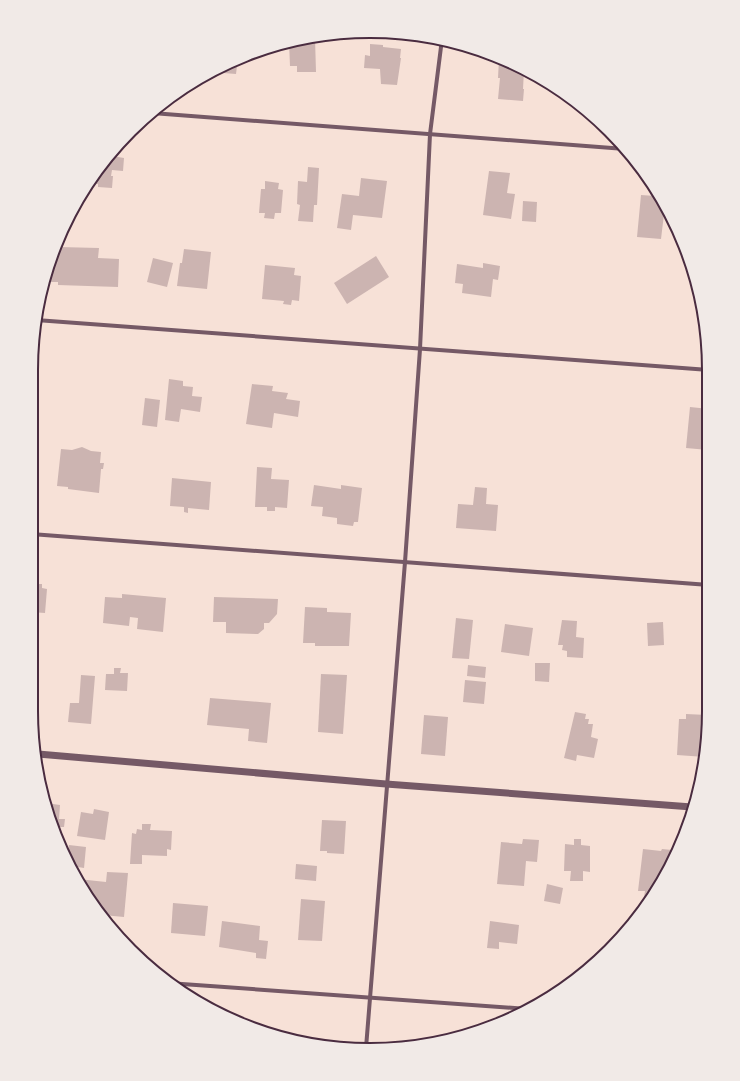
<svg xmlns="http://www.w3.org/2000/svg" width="740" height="1081" viewBox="0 0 740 1081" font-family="'PT Sans',sans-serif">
  <rect width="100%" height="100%" fill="#f7e1d7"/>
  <g fill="#ccb4b1">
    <path d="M 356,32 L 356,38 L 338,36 L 338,34 Z"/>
    <path d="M 305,38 L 315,38 L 316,72 L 297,72 L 297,66 L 290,66 L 289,42 L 304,41 Z"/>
    <path d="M 370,44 L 383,45 L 383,47 L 401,49 L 400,58 L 401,58 L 397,85 L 381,84 L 380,69 L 364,68 L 365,55 L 370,56 Z"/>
    <path d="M 494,55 L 524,70 L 523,89 L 524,89 L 523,101 L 498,99 L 500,78 L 498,78 L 499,59 L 493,58 Z"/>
    <path d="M 238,58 L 236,74 L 211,72 L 222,66 Z"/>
    <path d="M 112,156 L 124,158 L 123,171 L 112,170 L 111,176 L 113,176 L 112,188 L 98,187 L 98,184 L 92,183 Z"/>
    <path d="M 308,167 L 319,168 L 317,205 L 314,205 L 313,222 L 298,221 L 300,205 L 297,204 L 298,181 L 307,182 Z"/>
    <path d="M 489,171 L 510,173 L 507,193 L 515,194 L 511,219 L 483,215 Z"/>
    <path d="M 361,178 L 387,181 L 382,218 L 353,215 L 351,230 L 337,228 L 342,194 L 359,196 Z"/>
    <path d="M 265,181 L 279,183 L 278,189 L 283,190 L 281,213 L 275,213 L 274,219 L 264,218 L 265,213 L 259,213 L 261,189 L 265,189 Z"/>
    <path d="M 656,189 L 665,206 L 661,239 L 637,237 L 641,195 L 655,196 Z"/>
    <path d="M 523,201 L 537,202 L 536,222 L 522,221 Z"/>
    <path d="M 59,247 L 99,248 L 98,258 L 119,259 L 118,287 L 58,285 L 58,282 L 45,282 L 54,255 L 59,255 Z"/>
    <path d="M 184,249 L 211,252 L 207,289 L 177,286 L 180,263 L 182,263 Z"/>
    <path d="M 376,256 L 389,277 L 347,304 L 334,283 Z"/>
    <path d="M 153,258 L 173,263 L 167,287 L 147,282 Z"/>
    <path d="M 483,263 L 500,266 L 498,280 L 493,279 L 491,297 L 462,293 L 463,284 L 455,283 L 457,264 L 483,268 Z"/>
    <path d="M 265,265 L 295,268 L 294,275 L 301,276 L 299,301 L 292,300 L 291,305 L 283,304 L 284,301 L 262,299 Z"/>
    <path d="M 169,379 L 183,381 L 183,386 L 193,387 L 192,396 L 202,397 L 200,412 L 181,409 L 179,422 L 165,420 Z"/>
    <path d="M 252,384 L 273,386 L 272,391 L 288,393 L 286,399 L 300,401 L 298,417 L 274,413 L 272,428 L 246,424 Z"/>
    <path d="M 145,398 L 160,400 L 157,427 L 142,425 Z"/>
    <path d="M 690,407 L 709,409 L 708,450 L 686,448 Z"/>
    <path d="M 82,447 L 91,451 L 101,452 L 100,463 L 104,463 L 103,469 L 101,469 L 99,493 L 68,489 L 68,487 L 57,486 L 61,449 L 72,450 Z"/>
    <path d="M 257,467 L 272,468 L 271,479 L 289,480 L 287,508 L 275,507 L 275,511 L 267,511 L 267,507 L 255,507 Z"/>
    <path d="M 172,478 L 211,482 L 209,510 L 188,508 L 188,513 L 184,512 L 184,507 L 170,506 Z"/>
    <path d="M 314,485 L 341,489 L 341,485 L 362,488 L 358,522 L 354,522 L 353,526 L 337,524 L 337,518 L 322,516 L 323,507 L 311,506 Z"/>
    <path d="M 475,487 L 487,488 L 486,504 L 498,505 L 496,531 L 456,528 L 458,504 L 473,505 Z"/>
    <path d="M 34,584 L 42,584 L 42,588 L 47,589 L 45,613 L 31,612 L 31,587 L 34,587 Z"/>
    <path d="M 122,594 L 166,598 L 163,632 L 137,629 L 138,618 L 130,617 L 129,626 L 103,623 L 105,597 L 122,598 Z"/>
    <path d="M 214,597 L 278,599 L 277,614 L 269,623 L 264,623 L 264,629 L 258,634 L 226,633 L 226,622 L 213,622 Z"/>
    <path d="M 305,607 L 327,608 L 327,612 L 351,613 L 349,646 L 315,646 L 315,643 L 303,643 Z"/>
    <path d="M 456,618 L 473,620 L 469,659 L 452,658 Z"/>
    <path d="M 562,620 L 577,621 L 576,637 L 584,638 L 583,658 L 567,657 L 567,651 L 562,650 L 563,645 L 558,645 Z"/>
    <path d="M 663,622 L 664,645 L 648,646 L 647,623 Z"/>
    <path d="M 505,624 L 533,628 L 529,656 L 501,652 Z"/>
    <path d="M 32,629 L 33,640 L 31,640 L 31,630 Z"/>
    <path d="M 535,663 L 550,663 L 549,682 L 535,681 Z"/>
    <path d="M 468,665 L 486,667 L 485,678 L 467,676 Z"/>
    <path d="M 114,668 L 121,668 L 120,673 L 128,673 L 127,691 L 105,690 L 106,674 L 114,674 Z"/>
    <path d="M 321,674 L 347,675 L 343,734 L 318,732 Z"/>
    <path d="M 81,675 L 95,676 L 91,724 L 68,722 L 70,703 L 79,703 Z"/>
    <path d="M 465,680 L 486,682 L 484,704 L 463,702 Z"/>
    <path d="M 210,698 L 271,703 L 267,743 L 248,741 L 249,729 L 207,725 Z"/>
    <path d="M 575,712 L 586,714 L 585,719 L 589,719 L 588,724 L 593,724 L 591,737 L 598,739 L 594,758 L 577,755 L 576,761 L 564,758 Z"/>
    <path d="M 686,714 L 707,715 L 707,728 L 701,727 L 700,739 L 706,739 L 705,757 L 677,755 L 679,719 L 686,719 Z"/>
    <path d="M 424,715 L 448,717 L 445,756 L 421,754 Z"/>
    <path d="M 46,803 L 60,805 L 59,819 L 65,819 L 64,827 L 58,827 L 57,836 L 49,820 Z"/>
    <path d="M 94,809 L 109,812 L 105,840 L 77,836 L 81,812 L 93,814 Z"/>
    <path d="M 322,820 L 346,821 L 344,854 L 327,853 L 327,851 L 320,851 Z"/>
    <path d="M 142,824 L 151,824 L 150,830 L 172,831 L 171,850 L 167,849 L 167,856 L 142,855 L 142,864 L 130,864 L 132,833 L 136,834 L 137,829 L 142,830 Z"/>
    <path d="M 523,839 L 539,840 L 537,862 L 526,861 L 524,886 L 497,884 L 501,842 L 522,844 Z"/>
    <path d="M 574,839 L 581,839 L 581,845 L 590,846 L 590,872 L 583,871 L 583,881 L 570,881 L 571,871 L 564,871 L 565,844 L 574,845 Z"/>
    <path d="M 69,845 L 86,847 L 84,868 L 72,866 L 67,857 Z"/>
    <path d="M 643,849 L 661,851 L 662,849 L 672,850 L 671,860 L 674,860 L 648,898 L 644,897 L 645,891 L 638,891 Z"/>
    <path d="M 296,864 L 317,866 L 316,881 L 295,879 Z"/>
    <path d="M 107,872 L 128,873 L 124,917 L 103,915 L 101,911 L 99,911 L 88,900 L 78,879 L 106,882 Z"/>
    <path d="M 547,884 L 563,888 L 560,904 L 544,901 Z"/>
    <path d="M 301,899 L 325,901 L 322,941 L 298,940 Z"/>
    <path d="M 173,903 L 208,906 L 205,936 L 171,933 Z"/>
    <path d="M 222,921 L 260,926 L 259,940 L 268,941 L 266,959 L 256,958 L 256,953 L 219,947 Z"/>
    <path d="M 490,921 L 519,925 L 517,944 L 499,942 L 499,949 L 487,948 Z"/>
  </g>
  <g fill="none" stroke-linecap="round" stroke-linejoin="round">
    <g stroke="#755966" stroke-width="4">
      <path d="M 152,113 L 625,149"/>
      <path d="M 36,320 L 709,370"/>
      <path d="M 31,534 L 709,585"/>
      <path d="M 168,983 L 528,1009"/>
      <path d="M 366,1048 L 405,562 L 420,349 L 430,134 L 442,39"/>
    </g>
    <path stroke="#755966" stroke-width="7" d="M 38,754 L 386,784 L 692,807"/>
  </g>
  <path d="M0 0H740V1081H0ZM370 38H370A332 332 0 0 1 702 370V711A332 332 0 0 1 370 1043H370A332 332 0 0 1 38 711V370A332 332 0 0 1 370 38Z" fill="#f1eae7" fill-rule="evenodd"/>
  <path fill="none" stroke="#4a2c40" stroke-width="2" d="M370 38H370A332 332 0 0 1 702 370V711A332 332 0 0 1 370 1043H370A332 332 0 0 1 38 711V370A332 332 0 0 1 370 38Z"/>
</svg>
